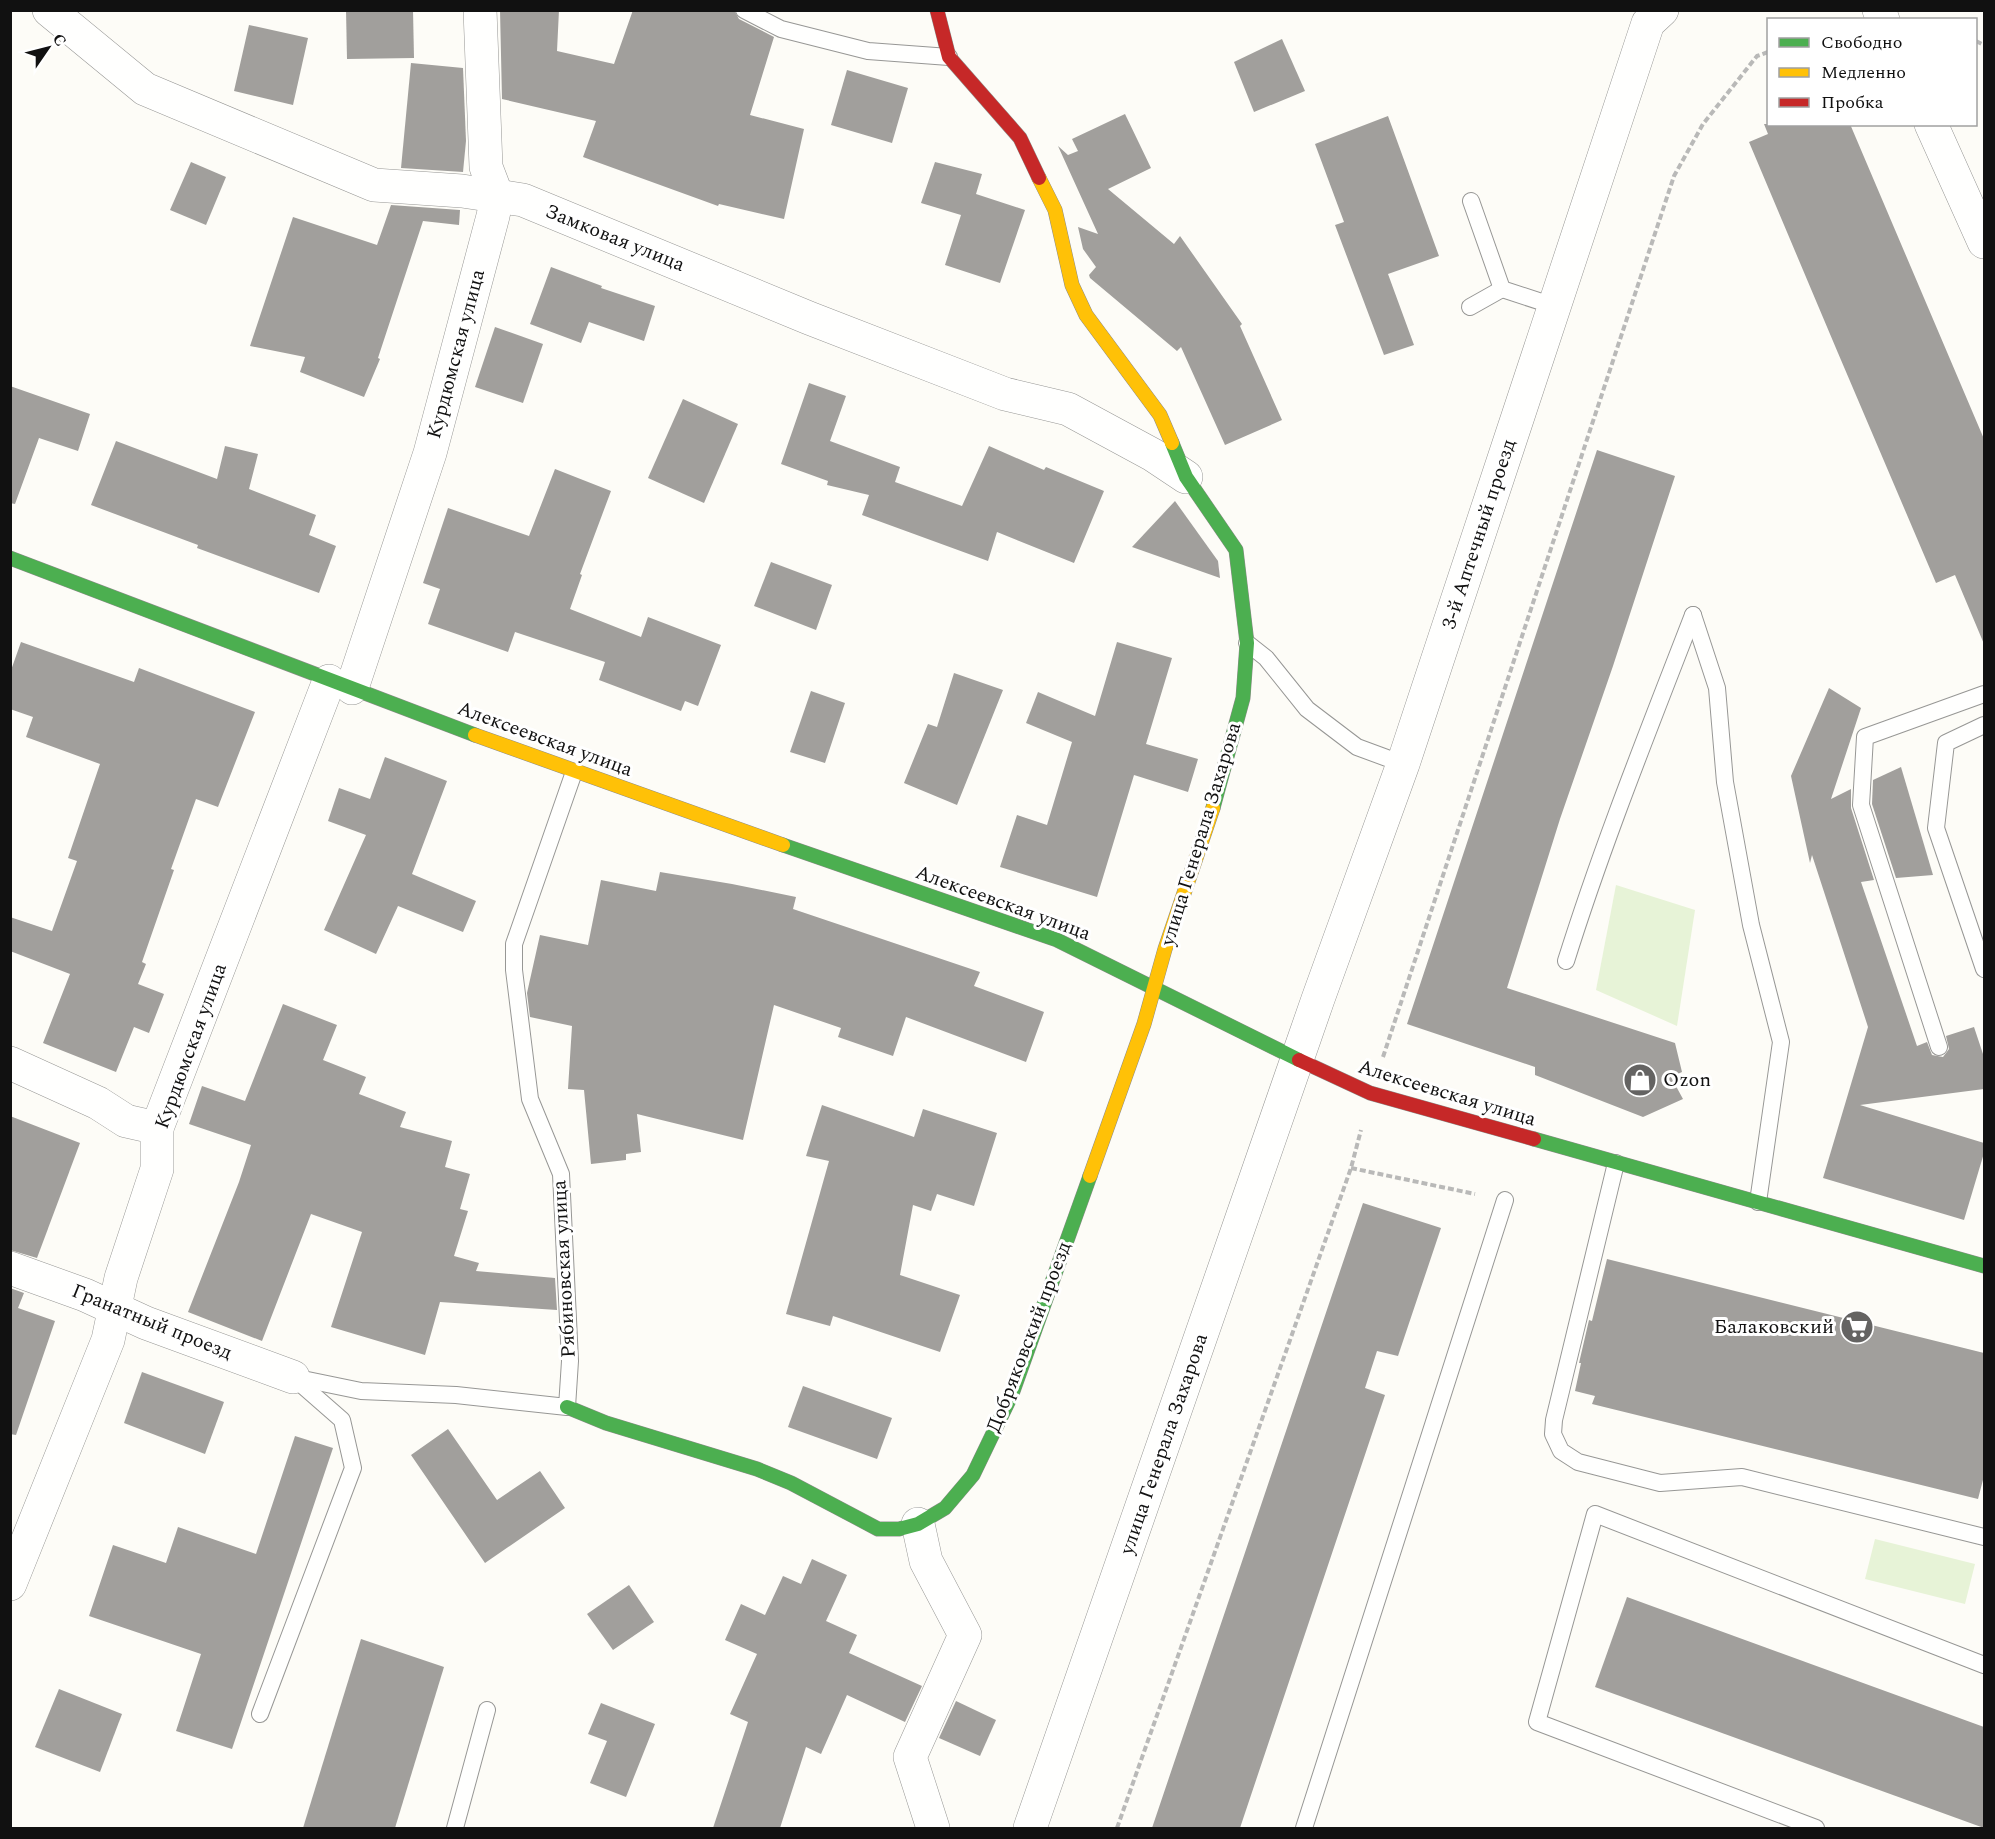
<svg xmlns="http://www.w3.org/2000/svg" width="1995" height="1839" viewBox="0 0 1995 1839" font-family="Spectral,serif">
  <rect width="100%" height="100%" fill="#fdfcf7"/>
  <g fill="#e7f3d7">
    <path d="M 1616,885 L 1695,910 L 1677,1026 L 1596,990 Z"/>
    <path d="M 1875,1539 L 1975,1564 L 1965,1604 L 1865,1579 Z"/>
  </g>
  <g fill="#a19f9c">
    <path d="M 346,10 L 413,10 L 414,58 L 347,59 Z"/>
    <path d="M 500,10 L 559,10 L 557,51 L 614,64 L 633,10 L 734,10 L 739,19 L 774,37 L 750,115 L 804,129 L 784,219 L 719,204 L 718,206 L 583,157 L 596,121 L 502,99 Z"/>
    <path d="M 249,25 L 308,38 L 293,105 L 234,91 Z"/>
    <path d="M 1282,39 L 1305,91 L 1254,112 L 1234,62 Z"/>
    <path d="M 411,63 L 463,68 L 466,141 L 463,172 L 401,168 Z"/>
    <path d="M 847,70 L 908,88 L 892,143 L 831,125 Z"/>
    <path d="M 1125,114 L 1151,168 L 1108,189 L 1174,244 L 1180,236 L 1242,324 L 1240,326 L 1282,420 L 1225,445 L 1181,347 L 1177,351 L 1090,278 L 1089,275 L 1096,267 L 1083,249 L 1078,227 L 1098,234 L 1058,146 L 1068,155 L 1078,151 L 1072,139 Z"/>
    <path d="M 1388,116 L 1439,256 L 1388,274 L 1414,345 L 1384,355 L 1335,225 L 1344,222 L 1315,144 Z"/>
    <path d="M 1764,124 L 1850,124 L 1984,439 L 1984,644 L 1955,575 L 1936,583 L 1838,353 L 1749,142 L 1768,134 Z"/>
    <path d="M 191,162 L 226,177 L 206,225 L 170,210 Z"/>
    <path d="M 935,162 L 982,174 L 976,194 L 1025,210 L 1000,283 L 945,265 L 961,215 L 921,203 Z"/>
    <path d="M 391,205 L 460,210 L 459,225 L 423,221 L 378,358 L 380,359 L 364,397 L 300,372 L 305,357 L 250,346 L 293,217 L 377,245 Z"/>
    <path d="M 551,267 L 602,286 L 601,288 L 655,306 L 644,341 L 589,322 L 581,343 L 530,324 Z"/>
    <path d="M 495,327 L 543,344 L 523,403 L 475,387 Z"/>
    <path d="M 809,383 L 846,396 L 830,441 L 900,467 L 895,482 L 962,506 L 989,446 L 1044,470 L 1046,467 L 1104,491 L 1074,563 L 997,532 L 988,561 L 862,515 L 869,495 L 827,485 L 828,481 L 781,464 Z"/>
    <path d="M 10,386 L 90,414 L 78,451 L 39,438 L 15,504 L 10,503 Z"/>
    <path d="M 683,399 L 738,424 L 704,503 L 648,478 Z"/>
    <path d="M 116,441 L 217,479 L 225,446 L 258,454 L 249,489 L 316,515 L 309,535 L 336,546 L 319,593 L 197,548 L 198,545 L 91,505 Z"/>
    <path d="M 1597,450 L 1675,476 L 1613,666 L 1560,819 L 1507,988 L 1675,1043 L 1682,1072 L 1671,1077 L 1683,1099 L 1643,1117 L 1535,1075 L 1535,1067 L 1407,1024 Z"/>
    <path d="M 555,469 L 611,491 L 580,574 L 582,575 L 570,609 L 641,637 L 648,617 L 721,645 L 698,706 L 685,701 L 681,711 L 599,680 L 605,662 L 515,632 L 508,652 L 428,624 L 440,589 L 423,583 L 448,508 L 529,536 Z"/>
    <path d="M 1175,501 L 1218,561 L 1220,578 L 1132,547 Z"/>
    <path d="M 771,562 L 832,585 L 816,630 L 754,606 Z"/>
    <path d="M 21,642 L 134,682 L 139,668 L 255,712 L 218,807 L 196,799 L 171,869 L 174,870 L 142,962 L 146,964 L 138,984 L 164,994 L 149,1033 L 134,1027 L 116,1072 L 43,1043 L 70,974 L 10,951 L 10,917 L 52,931 L 77,861 L 68,858 L 100,764 L 26,737 L 33,717 L 10,709 L 10,673 Z"/>
    <path d="M 1117,642 L 1172,658 L 1146,744 L 1198,759 L 1188,792 L 1134,775 L 1097,897 L 1000,867 L 1017,815 L 1047,825 L 1072,742 L 1026,723 L 1038,692 L 1095,716 Z"/>
    <path d="M 954,673 L 1003,690 L 957,805 L 904,783 L 928,724 L 937,727 Z"/>
    <path d="M 1829,688 L 1861,708 L 1831,799 L 1851,789 L 1851,808 L 1874,880 L 1861,882 L 1917,1046 L 1927,1042 L 1932,1055 L 1943,1057 L 1949,1049 L 1946,1036 L 1974,1027 L 1984,1057 L 1984,1089 L 1860,1105 L 1984,1143 L 1984,1153 L 1964,1220 L 1823,1178 L 1868,1027 L 1812,855 L 1810,863 L 1791,776 Z"/>
    <path d="M 811,691 L 845,703 L 825,763 L 790,752 Z"/>
    <path d="M 385,757 L 447,781 L 412,874 L 476,901 L 463,932 L 398,906 L 376,954 L 324,930 L 366,835 L 328,821 L 339,788 L 370,799 Z"/>
    <path d="M 1901,767 L 1933,875 L 1896,878 L 1872,804 L 1873,780 Z"/>
    <path d="M 660,872 L 732,884 L 796,897 L 793,909 L 980,972 L 974,986 L 1044,1012 L 1026,1062 L 906,1017 L 893,1056 L 838,1037 L 841,1028 L 774,1005 L 743,1140 L 637,1114 L 641,1152 L 626,1154 L 626,1160 L 591,1164 L 584,1090 L 568,1089 L 572,1026 L 530,1017 L 527,993 L 540,935 L 588,945 L 601,880 L 656,891 Z"/>
    <path d="M 283,1004 L 337,1025 L 323,1060 L 366,1077 L 359,1094 L 406,1112 L 400,1127 L 452,1141 L 445,1167 L 470,1174 L 460,1209 L 468,1211 L 454,1256 L 479,1263 L 476,1271 L 555,1278 L 557,1310 L 440,1302 L 425,1355 L 331,1327 L 362,1232 L 311,1214 L 262,1341 L 188,1312 L 239,1182 L 251,1145 L 189,1124 L 202,1086 L 245,1101 Z"/>
    <path d="M 822,1105 L 914,1137 L 923,1109 L 997,1133 L 974,1206 L 937,1194 L 931,1211 L 913,1205 L 900,1275 L 960,1295 L 940,1352 L 833,1316 L 830,1326 L 786,1314 L 829,1161 L 806,1156 Z"/>
    <path d="M 10,1116 L 80,1143 L 37,1258 L 10,1250 Z"/>
    <path d="M 1363,1203 L 1441,1228 L 1398,1356 L 1377,1351 L 1365,1388 L 1385,1395 L 1240,1828 L 1152,1828 Z"/>
    <path d="M 1607,1259 L 1984,1353 L 1984,1476 L 1978,1499 L 1592,1404 L 1595,1396 L 1575,1391 L 1581,1363 L 1579,1363 L 1589,1320 L 1592,1321 Z"/>
    <path d="M 10,1288 L 24,1293 L 18,1308 L 55,1321 L 16,1435 L 10,1434 Z"/>
    <path d="M 142,1372 L 224,1402 L 205,1454 L 124,1423 Z"/>
    <path d="M 803,1386 L 892,1418 L 877,1459 L 788,1427 Z"/>
    <path d="M 448,1429 L 497,1500 L 540,1471 L 565,1508 L 485,1563 L 411,1455 Z"/>
    <path d="M 295,1436 L 333,1448 L 232,1749 L 176,1731 L 201,1654 L 89,1616 L 113,1545 L 166,1563 L 178,1527 L 256,1554 Z"/>
    <path d="M 812,1559 L 847,1575 L 826,1621 L 857,1635 L 849,1653 L 922,1686 L 905,1722 L 847,1695 L 821,1754 L 806,1747 L 780,1828 L 713,1828 L 748,1722 L 730,1714 L 757,1654 L 725,1640 L 741,1604 L 765,1615 L 783,1576 L 801,1584 Z"/>
    <path d="M 629,1585 L 654,1622 L 613,1650 L 587,1614 Z"/>
    <path d="M 1627,1597 L 1984,1727 L 1984,1828 L 1595,1687 Z"/>
    <path d="M 361,1639 L 444,1667 L 395,1828 L 303,1828 Z"/>
    <path d="M 59,1689 L 122,1714 L 100,1772 L 35,1747 Z"/>
    <path d="M 956,1701 L 996,1720 L 980,1756 L 939,1738 Z"/>
    <path d="M 601,1703 L 655,1724 L 626,1797 L 590,1783 L 607,1741 L 588,1734 Z"/>
  </g>
  <g fill="none" stroke-linecap="round" stroke-linejoin="round">
    <g stroke="#979795" stroke-width="18">
      <g id="lane">
        <path d="M 744,10 L 781,29 L 868,51 L 949,57"/>
        <path d="M 1471,201 L 1502,289 L 1554,306"/>
        <path d="M 1470,307 L 1502,289"/>
        <path d="M 1693,615 L 1717,688 L 1725,782 L 1751,925 L 1781,1042 L 1758,1202"/>
        <path d="M 1247,643 L 1266,658 L 1307,709 L 1357,747 L 1403,764"/>
        <path d="M 1984,725 L 1946,743 L 1936,828 L 1984,969"/>
        <path d="M 1566,961 C 1603,843 1649,729 1693,615"/>
        <path d="M 1939,1047 L 1861,805 L 1865,737 L 1984,694"/>
        <path d="M 1616,1163 L 1554,1420 L 1553,1434 L 1561,1451 L 1578,1462 L 1660,1483 L 1742,1477 L 1984,1537"/>
        <path d="M 293,1377 L 361,1391 L 456,1395 L 567,1407 L 570,1361 L 561,1174 L 530,1099 L 514,970 L 514,944 L 574,772"/>
        <path d="M 260,1714 L 353,1468 L 342,1420 L 294,1378"/>
        <path d="M 455,1828 L 487,1710"/>
        <path d="M 1304,1828 L 1505,1200"/>
        <path d="M 1816,1828 L 1537,1722 L 1595,1514 L 1984,1665"/>
      </g>
    </g>
    <g stroke="#979795" stroke-width="34">
      <g id="street">
        <path d="M 49,10 L 145,89 L 374,185 L 462,191 L 523,200 L 809,318 L 1005,394 L 1068,409 L 1153,455 L 1186,477"/>
        <path d="M 1879,10 L 1883,20"/>
        <path d="M 1931,124 L 1984,242"/>
        <path d="M 352,688 L 430,453 L 493,216 L 497,196 L 486,167 L 480,10"/>
        <path d="M 10,1063 L 98,1103 L 126,1121 L 157,1128"/>
        <path d="M 10,1268 L 85,1295 L 146,1323 L 293,1377"/>
        <path d="M 918,1524 L 926,1561 L 965,1635 L 910,1757 L 933,1828"/>
        <path d="M 10,1584 L 108,1340 L 121,1278 L 157,1169 L 157,1128 L 329,681"/>
        <path d="M 1030,1828 L 1318,999 L 1403,764 L 1648,23 L 1662,10"/>
      </g>
    </g>
    <g stroke="#8e8d8b" stroke-width="15">
      <g id="fast">
        <path d="M 1172,443 L 1186,477 L 1236,550 L 1247,643 L 1243,698 L 1213,808"/>
        <path d="M 10,558 L 475,735"/>
        <path d="M 783,845 L 1057,940 L 1299,1060"/>
        <path d="M 1534,1139 L 1984,1266"/>
        <path d="M 567,1407 L 606,1423 L 757,1469 L 791,1483 L 878,1529 L 899,1529 L 918,1524 L 945,1508 L 973,1475 L 1012,1394 L 1090,1176"/>
      </g>
    </g>
    <g stroke="#8e8d8b" stroke-width="15">
      <g id="slow">
        <path d="M 1039,178 L 1055,210 L 1072,285 L 1086,315 L 1160,415 L 1172,443"/>
        <path d="M 475,735 L 783,845"/>
        <path d="M 1090,1176 L 1144,1024 L 1165,949 L 1213,808"/>
      </g>
    </g>
    <g stroke="#8e8d8b" stroke-width="15">
      <g id="jam">
        <path d="M 937,10 L 949,57 L 1020,138 L 1039,178"/>
        <path d="M 1299,1060 L 1370,1093 L 1534,1139"/>
      </g>
    </g>
    <g stroke="#b9b9b8" stroke-width="4" stroke-dasharray="6 3" stroke-linecap="butt">
      <path d="M 1976,41 L 1984,45"/>
      <path d="M 1383,1057 L 1674,176 L 1703,124 L 1757,56 L 1768,52"/>
      <path d="M 1351,1168 L 1475,1194"/>
      <path d="M 1117,1828 L 1351,1168 L 1361,1130"/>
    </g>
    <use href="#lane" stroke="#fffffe" stroke-width="16"/>
    <use href="#street" stroke="#fffffe" stroke-width="33"/>
    <use href="#fast" stroke="#4caf50" stroke-width="14"/>
    <use href="#slow" stroke="#ffc107" stroke-width="14"/>
    <use href="#jam" stroke="#c62828" stroke-width="14"/>
  </g>
  <defs>
    <g id="shop-disc" transform="scale(1.725)"><circle r="9.5" fill="#646362" stroke="#fff"/><path d="M-5-2.5h2.3a2.7 3.5 0 0 1 5.4 0H5L5.5 6h-11ZM-1.5-2.5h3a1.5 2.3 0 0 0-3 0Z" fill="#fff"/></g>
    <g id="supermarket-disc" transform="scale(1.725)"><circle r="9.5" fill="#646362" stroke="#fff"/><path d="M-6-5.5h2.5l.6 2H6L4.5 2H-2.5L-4.4-4H-6ZM-1.5 3.2a1.3 1.3 0 1 0 .1 0ZM3 3.2a1.3 1.3 0 1 0 .1 0Z" fill="#fff"/></g>
  </defs>
  <g fill-rule="evenodd">
    <use href="#shop-disc" x="1640" y="1080"/>
    <use href="#supermarket-disc" x="1857" y="1327"/>
  </g>
  <g text-anchor="middle" dominant-baseline="central" stroke-width="6" stroke-linejoin="round" paint-order="stroke">
    <g font-size="20" fill="#111" stroke="#fff">
      <text transform="translate(615 238) rotate(22)">Замковая улица</text>
      <text transform="translate(456 354) rotate(-75)">Курдюмская улица</text>
      <text transform="translate(1479 534) rotate(-72)">3-й Аптечный проезд</text>
      <text transform="translate(545 739) rotate(20)">Алексеевская улица</text>
      <text transform="translate(1201 834) rotate(-73)">улица Генерала Захарова</text>
      <text transform="translate(1003 903) rotate(20)">Алексеевская улица</text>
      <text transform="translate(191 1046) rotate(-70)">Курдюмская улица</text>
      <text transform="translate(1447 1093) rotate(17)">Алексеевская улица</text>
      <text transform="translate(564 1269) rotate(-93)">Рябиновская улица</text>
      <text transform="translate(152 1322) rotate(22)">Гранатный проезд</text>
      <text transform="translate(1029 1337) rotate(-69)">Добряковский проезд</text>
      <text transform="translate(1164 1444) rotate(-71)">улица Генерала Захарова</text>
    </g>
    <g font-size="20" fill="#111" stroke="#fff" text-anchor="start">
      <text x="1663" y="1080">Ozon</text>
      <text x="1834" y="1327" text-anchor="end">Балаковский</text>
    </g>
  </g>
  <rect width="1995" height="1839" fill="none" stroke="#111111" stroke-width="24"/>
  <rect x="1767" y="18" width="210" height="108" fill="#ffffff" stroke="#a0a0a0" stroke-width="1.5"/>
  <rect x="1779" y="38" width="30" height="9" fill="#4caf50" stroke="#a0a0a0" stroke-width="1.5"/>
  <text x="1821" y="48" font-size="18" fill="#111111">Свободно</text>
  <rect x="1779" y="68" width="30" height="9" fill="#ffc107" stroke="#a0a0a0" stroke-width="1.5"/>
  <text x="1821" y="78" font-size="18" fill="#111111">Медленно</text>
  <rect x="1779" y="98" width="30" height="9" fill="#c62828" stroke="#a0a0a0" stroke-width="1.5"/>
  <text x="1821" y="108" font-size="18" fill="#111111">Пробка</text>
  <g transform="translate(48 48) rotate(55)" stroke="#ffffff" stroke-width="4.5" paint-order="stroke">
  <path d="M0-4.5L10 22L0 15L-10 22Z" fill="#111111"/>
  <text y="-9" font-size="16" font-weight="bold" text-anchor="middle" fill="#111111">С</text>
  </g>
</svg>
